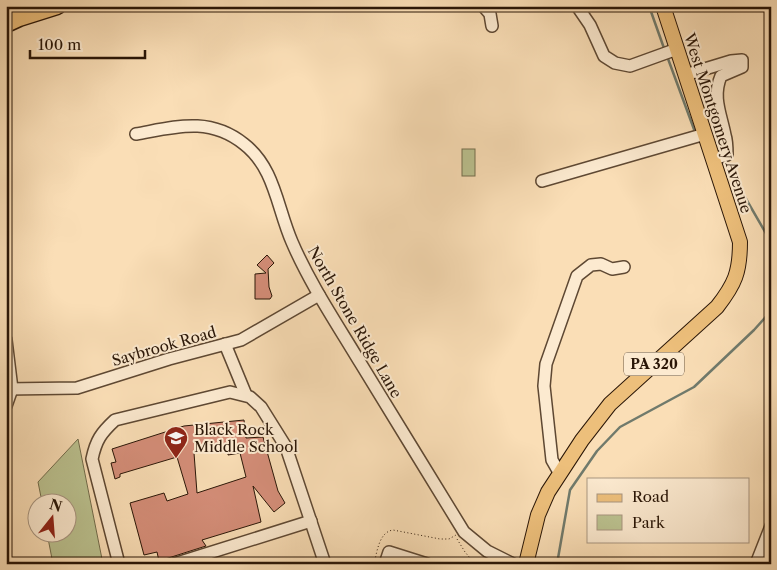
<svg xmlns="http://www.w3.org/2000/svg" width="777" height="570" viewBox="0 0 777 570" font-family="'Libre Caslon Text',serif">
  <rect width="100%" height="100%" fill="#fadeb6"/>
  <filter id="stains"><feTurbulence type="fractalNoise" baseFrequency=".004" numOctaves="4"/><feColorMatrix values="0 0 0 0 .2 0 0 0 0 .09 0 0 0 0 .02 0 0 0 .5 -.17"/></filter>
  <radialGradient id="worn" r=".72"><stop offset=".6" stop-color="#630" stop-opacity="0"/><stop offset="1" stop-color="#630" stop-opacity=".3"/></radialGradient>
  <g fill="#bbc290" stroke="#726c4c">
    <rect x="462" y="149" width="13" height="27"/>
    <path d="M 78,439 L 103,564 L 53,564 L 47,533 L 68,532 L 68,502 L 42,502 L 38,482 Z"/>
  </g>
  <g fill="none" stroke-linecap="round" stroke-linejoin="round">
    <g stroke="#707a6c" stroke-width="2.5">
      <path d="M 649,6 L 665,51"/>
      <path d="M 667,56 L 695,132"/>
      <path d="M 727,166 L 771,242"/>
      <path d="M 557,564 L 570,490 L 597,451 L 620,427 L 694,387 L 754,330 L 771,311"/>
    </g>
  </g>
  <g fill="#d58e79" stroke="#2a1607" fill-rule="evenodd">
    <path d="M 267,255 L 274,263 L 268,269 L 269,287 L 272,296 L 270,299 L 255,299 L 255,274 L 266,273 L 257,265 Z"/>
    <path d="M 244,420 L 246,438 L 263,437 L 278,491 L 285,503 L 274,512 L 253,486 L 261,522 L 202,540 L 206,546 L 159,561 L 157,552 L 144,555 L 130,503 L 164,493 L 167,501 L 188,494 L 177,457 L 120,474 L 120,477 L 115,479 L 111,463 L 116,462 L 112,449 L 184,426 ZM 228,449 L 228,455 L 240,453 L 246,477 L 197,493 L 194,453 Z"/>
  </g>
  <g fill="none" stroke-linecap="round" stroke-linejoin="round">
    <g stroke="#5e4833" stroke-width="14">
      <g id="minor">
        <path d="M 483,6 L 490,14 L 492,26"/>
        <path d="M 577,6 L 590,25 L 604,56 L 615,63 L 630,66 L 677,49"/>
        <path d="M 685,75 L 731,61 L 742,60 L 742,67 L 721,76 C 712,97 721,114 725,135 C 727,141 727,148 727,155 L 713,159"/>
        <path d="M 136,134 C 175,127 209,116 244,144 C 275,168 277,208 292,242 C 310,284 337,324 361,364 C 395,420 430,476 464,532 L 487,551 L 513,564"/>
        <path d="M 542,181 L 705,134"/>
        <path d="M 6,340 L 12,389 L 6,406"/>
        <path d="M 225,344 L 246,395"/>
        <path d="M 6,389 L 77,388 L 169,359 L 241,340 L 319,295"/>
        <path d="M 560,474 L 552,460 L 544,386 L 546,364 L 577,276 L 591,265 L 601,264 L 612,269 L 624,267"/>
        <path d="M 119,564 L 92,459 C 96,440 101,433 115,420 L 230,392 L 250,397 L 261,407 L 286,447 L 325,564"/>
        <path d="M 174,564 L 311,521"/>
        <path d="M 385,564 L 389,552 L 427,564"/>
        <path d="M 756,564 L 771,526"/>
      </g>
    </g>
    <g stroke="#2a1607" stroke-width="16">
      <path id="major" d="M 526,564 L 538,515 L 548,492 L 582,440 L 610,404 L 717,307 C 735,284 740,272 740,242 L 663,6"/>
    </g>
    <g stroke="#2a1607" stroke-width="19">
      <path id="highway" d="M 6,24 L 19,18 L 57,6"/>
    </g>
    <g stroke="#2a1607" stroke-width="1" stroke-dasharray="1 2.5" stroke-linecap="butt">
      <path d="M 457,539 L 465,552 L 475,564"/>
      <path d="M 374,564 C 377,552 379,532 393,530 L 440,539 L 449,539 L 456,535"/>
    </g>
    <use href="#minor" stroke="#fcead0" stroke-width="11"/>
    <use href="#major" stroke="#edbf7b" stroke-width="14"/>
    <use href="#highway" stroke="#edbf7b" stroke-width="16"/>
  </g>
  <defs>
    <g id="school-pin" transform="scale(1.25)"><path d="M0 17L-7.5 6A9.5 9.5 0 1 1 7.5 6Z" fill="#8f2418" stroke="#fcead0"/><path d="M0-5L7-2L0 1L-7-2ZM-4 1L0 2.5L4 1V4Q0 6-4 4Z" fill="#fff"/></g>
  </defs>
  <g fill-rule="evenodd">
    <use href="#school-pin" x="176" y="438"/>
  </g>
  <g text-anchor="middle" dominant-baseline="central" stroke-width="4" stroke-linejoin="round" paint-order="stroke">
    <rect fill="#fcead0" stroke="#695643" stroke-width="1" x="624" y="352.5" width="60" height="23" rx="4"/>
    <g font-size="14" font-weight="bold" fill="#2a1607">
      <text x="654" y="364">PA 320</text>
    </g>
    <g font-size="15" fill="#2a1607" stroke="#fcead0">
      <text transform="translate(718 123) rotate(72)">West Montgomery Avenue</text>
      <text transform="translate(355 322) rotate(60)">North Stone Ridge Lane</text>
      <text transform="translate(164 346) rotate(-16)">Saybrook Road</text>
    </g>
    <g font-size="15" fill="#2a1607" stroke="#fcead0" text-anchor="start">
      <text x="194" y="429">Black Rock<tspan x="194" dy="17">Middle School</tspan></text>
    </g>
  </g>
  <rect width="777" height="570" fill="none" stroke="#fadeb6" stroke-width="25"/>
  <rect x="8" y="8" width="762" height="555" fill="none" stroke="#2a1607" stroke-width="2.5"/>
  <rect x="12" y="12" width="752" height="545" fill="none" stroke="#2a1607"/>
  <rect x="587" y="478" width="162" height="65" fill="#fcead0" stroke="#a89580"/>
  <rect x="597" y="494" width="25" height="8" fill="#edbf7b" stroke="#a89580"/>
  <text x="632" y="502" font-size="15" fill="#2a1607">Road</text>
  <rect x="597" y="515" width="25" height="15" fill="#bbc290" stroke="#a89580"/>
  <text x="632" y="528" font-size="15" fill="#2a1607">Park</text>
  <g transform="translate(52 518) rotate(17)"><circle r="24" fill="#fcead0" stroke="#a89580"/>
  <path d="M0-4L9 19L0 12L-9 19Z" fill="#8f2418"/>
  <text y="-8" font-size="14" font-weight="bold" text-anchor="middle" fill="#2a1607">N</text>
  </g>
  <path d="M30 50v8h115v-8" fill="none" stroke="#2a1607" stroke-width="2.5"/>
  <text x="38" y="50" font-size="15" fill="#2a1607" stroke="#fcead0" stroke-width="4" paint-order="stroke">100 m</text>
  <rect width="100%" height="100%" filter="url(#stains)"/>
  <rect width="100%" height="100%" fill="url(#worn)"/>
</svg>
